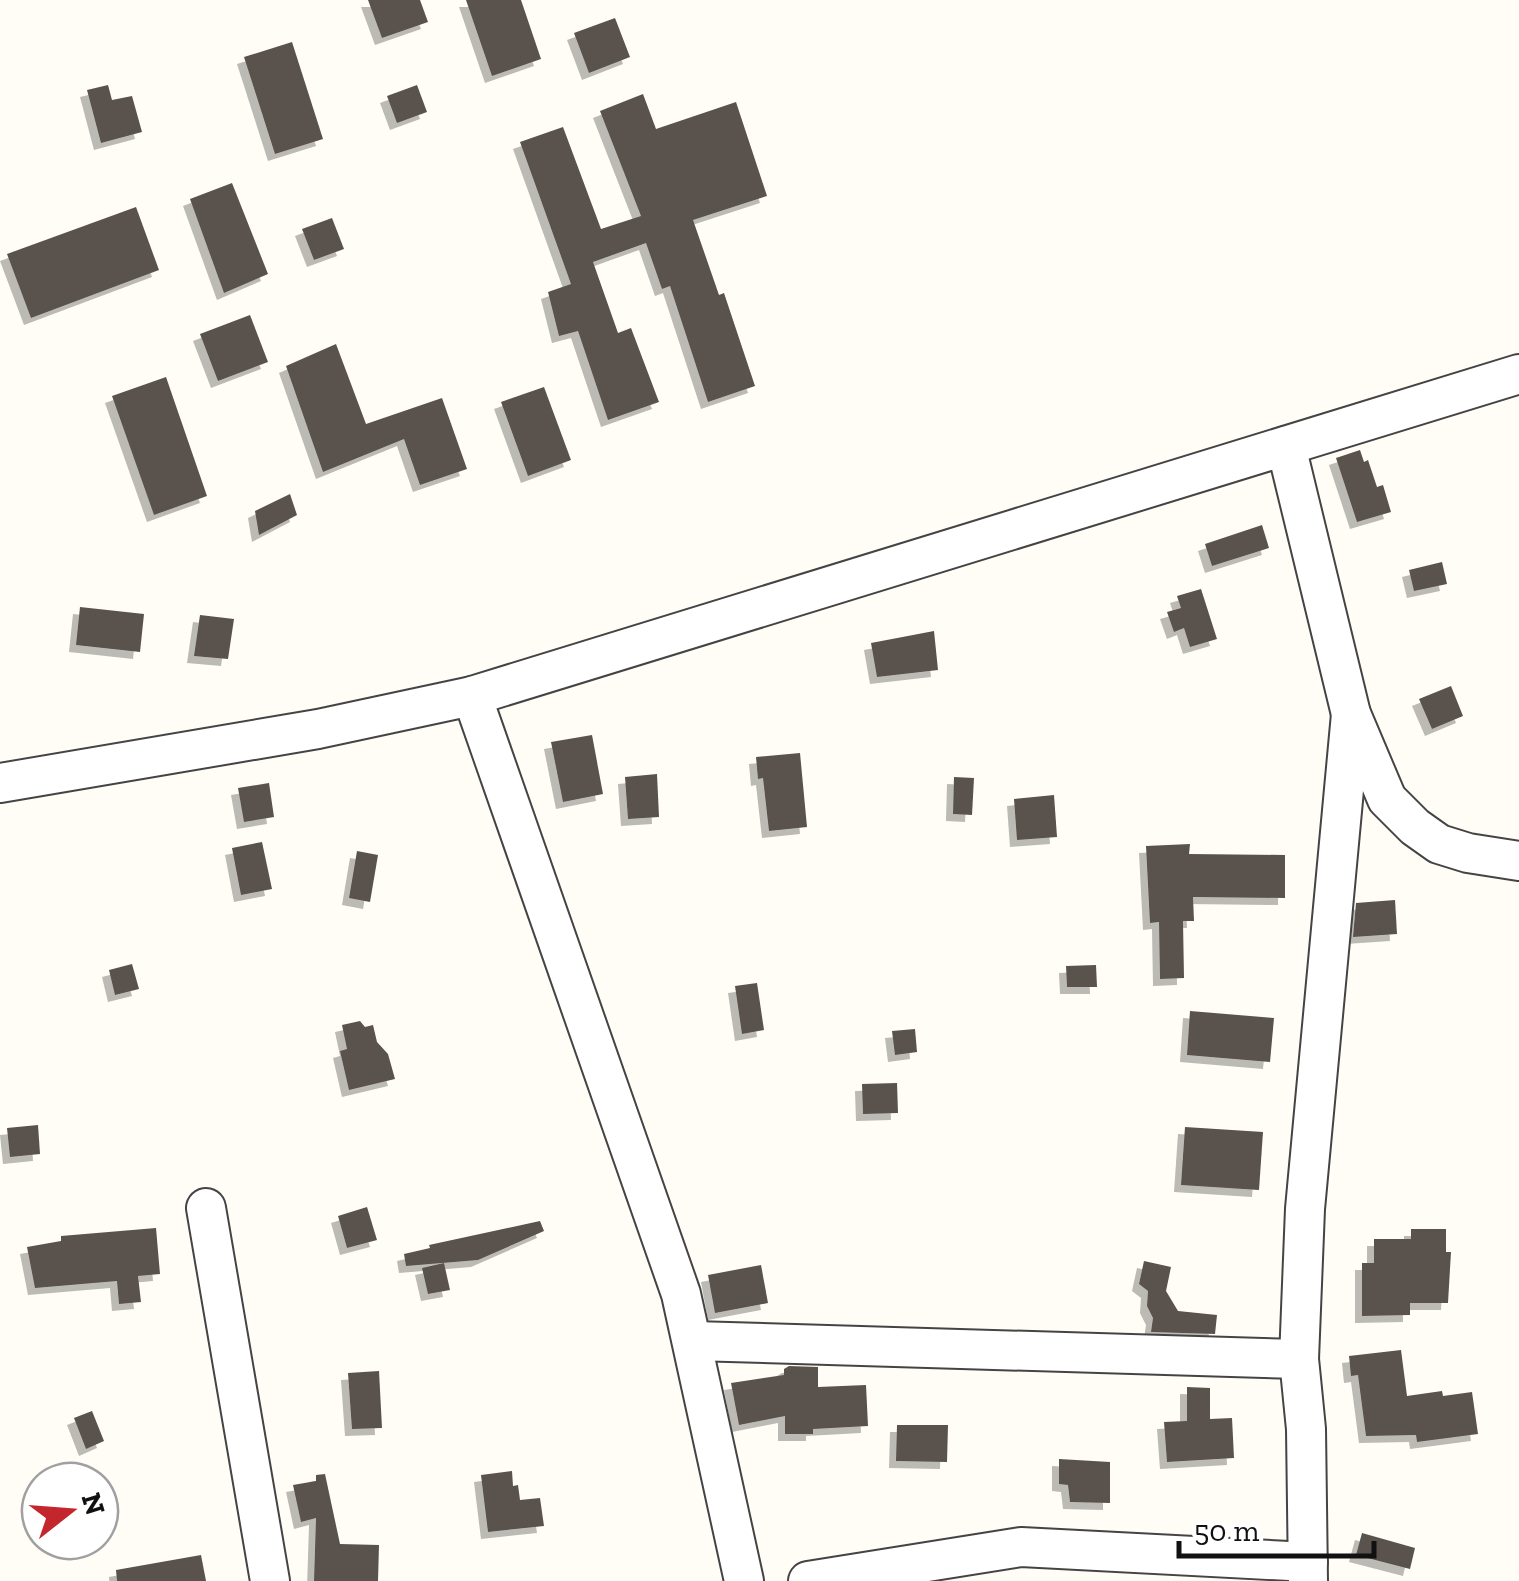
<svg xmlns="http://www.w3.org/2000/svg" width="1519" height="1581" viewBox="0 0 1519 1581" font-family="'Zilla Slab',serif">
  <defs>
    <filter id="shadow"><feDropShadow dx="-7" dy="7" stdDeviation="0" flood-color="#0004"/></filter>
  </defs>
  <rect width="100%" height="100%" fill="#fffdf5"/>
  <g fill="#5a524d" filter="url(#shadow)">
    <path d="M 368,0 L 420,0 L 428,22 L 382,38 Z"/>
    <path d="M 466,0 L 521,0 L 541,59 L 492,76 Z"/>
    <path d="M 615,18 L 630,57 L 589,73 L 574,33 Z"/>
    <path d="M 292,42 L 323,139 L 275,154 L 244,57 Z"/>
    <path d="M 108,85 L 112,100 L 132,96 L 142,132 L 101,143 L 87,90 Z"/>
    <path d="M 417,85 L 427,112 L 397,123 L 387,96 Z"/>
    <path d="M 643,94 L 656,129 L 736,102 L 767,196 L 693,220 L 719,295 L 724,293 L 755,386 L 708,402 L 670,286 L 662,289 L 646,243 L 593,262 L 618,333 L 631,328 L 659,402 L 608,420 L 578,331 L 559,336 L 548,292 L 571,284 L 520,142 L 563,127 L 601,229 L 641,216 L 600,111 Z"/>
    <path d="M 232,183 L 268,274 L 224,293 L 190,199 Z"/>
    <path d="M 136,207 L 159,270 L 31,318 L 7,254 Z"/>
    <path d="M 332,218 L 344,249 L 314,260 L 302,229 Z"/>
    <path d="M 250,315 L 268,362 L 218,381 L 200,334 Z"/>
    <path d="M 336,344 L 366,424 L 442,398 L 467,469 L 420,485 L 404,439 L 323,472 L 286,366 Z"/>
    <path d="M 166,377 L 207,496 L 154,515 L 112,396 Z"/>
    <path d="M 544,387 L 571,460 L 528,476 L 501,402 Z"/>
    <path d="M 1360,450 L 1364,462 L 1368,460 L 1377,487 L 1383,485 L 1391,512 L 1357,522 L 1336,458 Z"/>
    <path d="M 290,494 L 297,515 L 259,535 L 255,511 Z"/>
    <path d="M 1262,525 L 1269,548 L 1212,566 L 1205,544 Z"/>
    <path d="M 1442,562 L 1447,584 L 1414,591 L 1409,570 Z"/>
    <path d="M 1201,589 L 1217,639 L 1190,647 L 1184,628 L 1174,632 L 1167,612 L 1181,608 L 1177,596 Z"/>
    <path d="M 80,607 L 144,614 L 140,652 L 76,645 Z"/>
    <path d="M 200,615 L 234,619 L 228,659 L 194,656 Z"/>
    <path d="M 934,631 L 938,670 L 877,677 L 871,643 Z"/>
    <path d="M 1451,686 L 1463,716 L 1432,729 L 1419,699 Z"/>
    <path d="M 592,735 L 603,794 L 563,802 L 551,742 Z"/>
    <path d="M 800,753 L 807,827 L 769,831 L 763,778 L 758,779 L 756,757 Z"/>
    <path d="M 657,774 L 659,817 L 628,819 L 625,777 Z"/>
    <path d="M 954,777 L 974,778 L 972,815 L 953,814 Z"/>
    <path d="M 269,783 L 274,817 L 244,822 L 238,788 Z"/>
    <path d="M 1054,795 L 1057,837 L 1017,840 L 1014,799 Z"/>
    <path d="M 262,842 L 272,889 L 241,895 L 232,848 Z"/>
    <path d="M 1190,844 L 1189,854 L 1285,855 L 1285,898 L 1193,897 L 1194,921 L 1183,921 L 1184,978 L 1160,979 L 1159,922 L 1150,923 L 1146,846 Z"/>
    <path d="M 357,851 L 378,855 L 370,902 L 349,898 Z"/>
    <path d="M 1395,900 L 1397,934 L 1353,937 L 1356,903 Z"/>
    <path d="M 132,964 L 139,989 L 115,995 L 109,970 Z"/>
    <path d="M 1096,965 L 1097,987 L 1067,987 L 1066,966 Z"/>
    <path d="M 757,983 L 764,1030 L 742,1034 L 735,986 Z"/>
    <path d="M 1190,1011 L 1274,1018 L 1270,1062 L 1187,1055 Z"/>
    <path d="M 360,1021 L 365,1027 L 373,1025 L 377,1042 L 388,1054 L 395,1079 L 349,1090 L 340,1051 L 347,1049 L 342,1025 Z"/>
    <path d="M 915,1029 L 917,1052 L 895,1055 L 892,1031 Z"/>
    <path d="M 897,1083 L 898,1113 L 863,1114 L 862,1084 Z"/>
    <path d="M 38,1125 L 40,1154 L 10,1157 L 7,1128 Z"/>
    <path d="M 1185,1127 L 1263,1132 L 1259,1190 L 1181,1185 Z"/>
    <path d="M 367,1207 L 377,1240 L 347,1248 L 338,1216 Z"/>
    <path d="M 540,1221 L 544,1231 L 478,1260 L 406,1266 L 404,1254 L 430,1248 L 429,1245 Z"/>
    <path d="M 156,1228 L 160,1274 L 138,1276 L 141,1302 L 119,1304 L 117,1281 L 35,1288 L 27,1247 L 61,1241 L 61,1236 Z"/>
    <path d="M 1411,1229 L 1446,1229 L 1446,1252 L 1451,1252 L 1448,1303 L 1410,1303 L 1410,1315 L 1362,1316 L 1362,1263 L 1374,1263 L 1374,1239 L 1411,1239 Z"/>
    <path d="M 1144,1261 L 1171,1267 L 1166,1291 L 1178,1311 L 1217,1315 L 1215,1334 L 1151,1332 L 1153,1318 L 1147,1306 L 1148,1291 L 1139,1284 Z"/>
    <path d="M 444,1263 L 450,1290 L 428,1294 L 422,1268 Z"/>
    <path d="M 761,1265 L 768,1303 L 715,1313 L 708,1275 Z"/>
    <path d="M 1401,1350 L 1407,1396 L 1442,1391 L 1443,1396 L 1472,1392 L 1478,1434 L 1417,1442 L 1416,1435 L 1366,1436 L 1358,1375 L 1351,1376 L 1349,1356 Z"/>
    <path d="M 789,1366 L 818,1367 L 818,1387 L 866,1385 L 868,1426 L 813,1429 L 813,1434 L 785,1434 L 785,1416 L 739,1425 L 731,1383 L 784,1375 L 784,1369 Z"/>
    <path d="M 379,1371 L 382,1428 L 352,1429 L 348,1373 Z"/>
    <path d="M 1187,1387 L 1210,1388 L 1210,1419 L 1232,1418 L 1234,1458 L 1167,1462 L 1164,1422 L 1187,1421 Z"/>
    <path d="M 92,1411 L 104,1441 L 86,1449 L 74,1418 Z"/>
    <path d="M 897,1425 L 948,1425 L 947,1462 L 896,1461 Z"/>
    <path d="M 1059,1459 L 1110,1462 L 1110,1503 L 1070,1502 L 1068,1485 L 1059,1484 Z"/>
    <path d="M 512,1471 L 513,1486 L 518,1485 L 520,1500 L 540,1498 L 544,1526 L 488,1532 L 481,1475 Z"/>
    <path d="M 325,1474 L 340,1544 L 379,1545 L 378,1581 L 314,1581 L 316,1518 L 301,1522 L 293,1485 L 316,1481 L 316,1475 Z"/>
    <path d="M 1362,1533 L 1415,1548 L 1410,1569 L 1356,1555 Z"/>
    <path d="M 201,1555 L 206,1581 L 117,1581 L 116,1570 Z"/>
  </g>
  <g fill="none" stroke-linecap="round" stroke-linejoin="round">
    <g stroke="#444" stroke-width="42">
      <g id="minor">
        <path d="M 1286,446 L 1351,714 L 1387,799 L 1415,827 L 1439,844 L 1468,853 L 1519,861"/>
        <path d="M 472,696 L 681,1294 L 744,1581"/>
        <path d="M 0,783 L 318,729 L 472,696 L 1519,374"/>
        <path d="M 206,1208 L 270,1581"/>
        <path d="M 693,1341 L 1299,1359"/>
        <path d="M 808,1581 L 1021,1547 L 1308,1562"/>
        <path d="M 1308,1581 L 1306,1429 L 1299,1359 L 1305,1209 L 1351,714"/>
      </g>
    </g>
    <use href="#minor" stroke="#fff" stroke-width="38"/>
  </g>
  <g transform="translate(70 1511) rotate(73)"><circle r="48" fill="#ffffff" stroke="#a0a0a0" stroke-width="2.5"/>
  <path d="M0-8L18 38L0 25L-18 38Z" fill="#c4262e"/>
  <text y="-15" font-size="28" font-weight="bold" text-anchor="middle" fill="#111111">N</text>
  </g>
  <path d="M1179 1541v15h195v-15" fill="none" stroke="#111111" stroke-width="5"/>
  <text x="1194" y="1541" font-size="30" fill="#111111" stroke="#ffffff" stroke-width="8" paint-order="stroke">50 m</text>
</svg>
